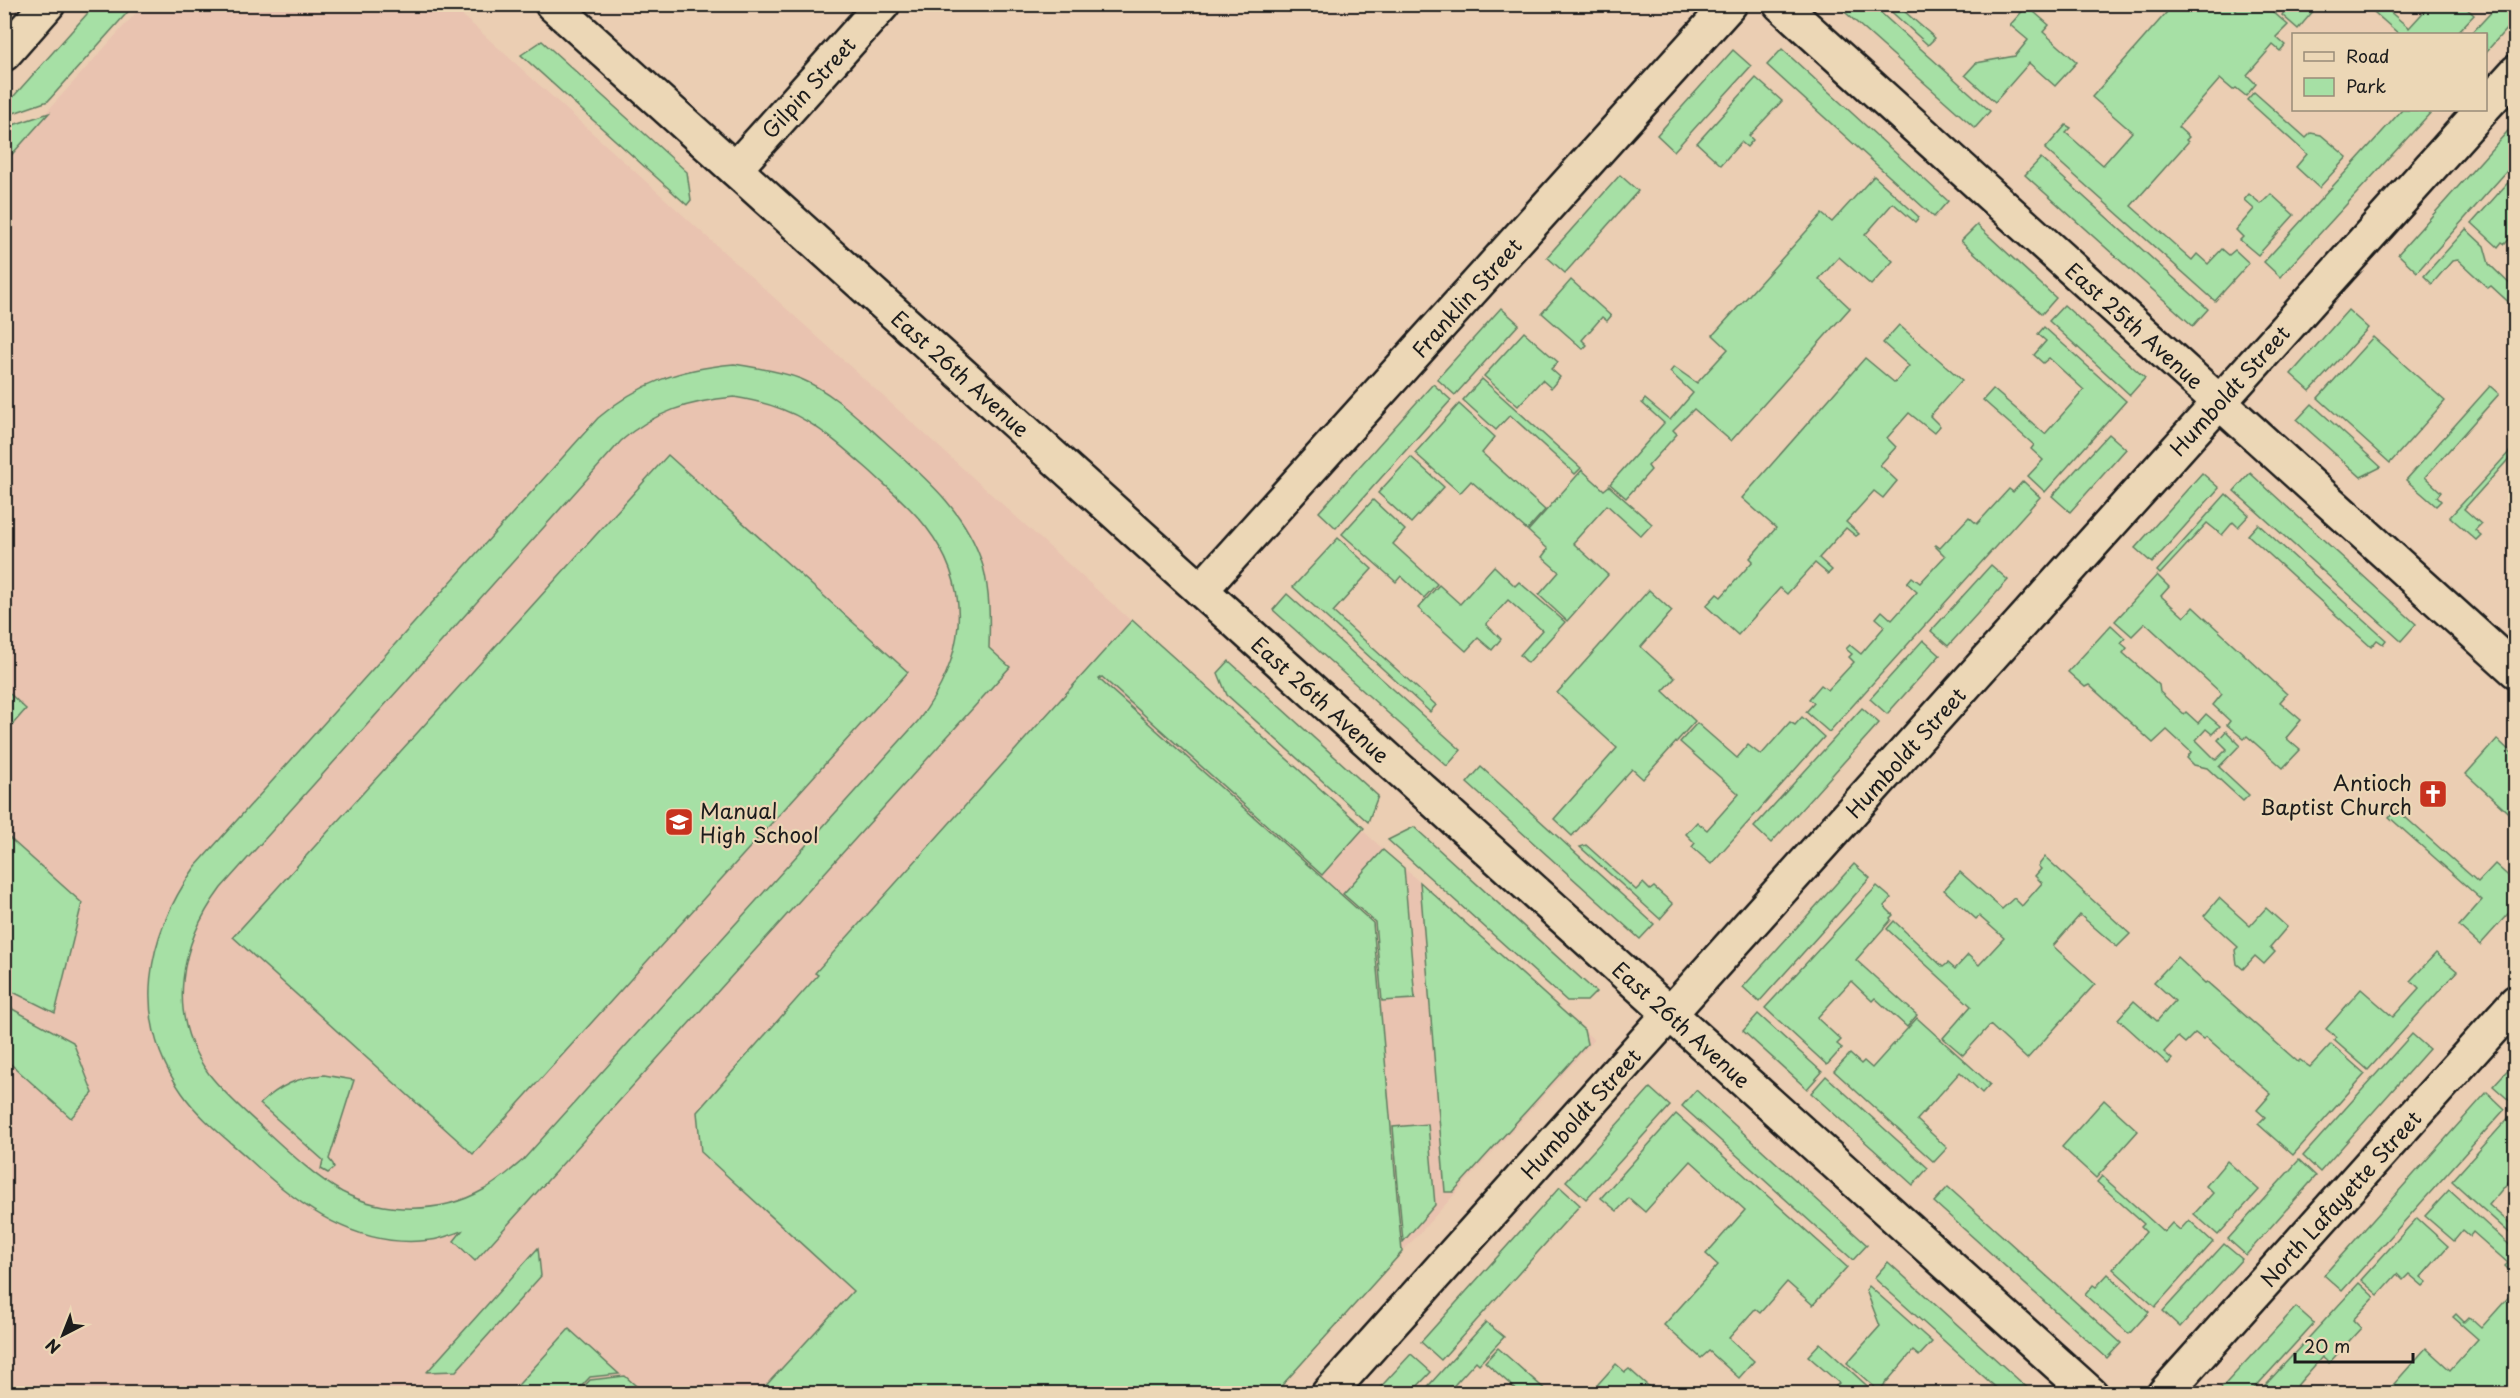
<svg xmlns="http://www.w3.org/2000/svg" width="2520" height="1398" viewBox="0 0 2520 1398" font-family="'Playpen Sans',sans-serif">
  <rect width="100%" height="100%" fill="#ebceb3"/>
  <filter id="ink" filterUnits="userSpaceOnUse"><feTurbulence type="fractalNoise" baseFrequency=".0167" numOctaves="2"/><feDisplacementMap in="SourceGraphic" scale="12" xChannelSelector="R" yChannelSelector="G"/><feConvolveMatrix kernelMatrix="1 2 1 2 8 2 1 2 1" color-interpolation-filters="sRGB"/></filter>
  <g filter="url(#ink)">
    <path fill="#e9c3b0" d="M 143,5 L 451,5 L 1594,1040 L 1275,1393 L 5,1394 L 5,158 Z"/>
    <g fill="#a6e0a5" stroke="#617e60" stroke-width="1.5" fill-rule="evenodd">
      <path d="M 2174,4 L 2231,5 L 2236,9 L 2241,5 L 2265,5 L 2288,25 L 2276,37 L 2285,45 L 2280,51 L 2273,45 L 2247,75 L 2256,84 L 2246,96 L 2236,88 L 2233,90 L 2220,79 L 2178,127 L 2189,137 L 2186,140 L 2188,142 L 2131,206 L 2192,260 L 2197,254 L 2208,264 L 2222,249 L 2229,255 L 2235,250 L 2249,263 L 2215,301 L 2045,149 L 2066,125 L 2071,128 L 2066,133 L 2103,165 L 2132,132 L 2092,97 Z"/>
      <path d="M 95,5 L 134,5 L 48,101 L 5,116 L 5,106 Z"/>
      <path d="M 1837,5 L 1872,5 L 1990,111 L 1975,128 Z"/>
      <path d="M 1884,5 L 1897,5 L 1935,38 L 1928,45 Z"/>
      <path d="M 2275,5 L 2309,5 L 2315,9 L 2298,29 L 2282,15 L 2284,12 Z"/>
      <path d="M 2366,5 L 2382,5 L 2409,28 L 2430,5 L 2463,5 L 2474,15 L 2456,34 L 2399,34 Z"/>
      <path d="M 2498,5 L 2509,5 L 2515,10 L 2515,19 L 2486,52 L 2486,34 L 2471,34 Z"/>
      <path d="M 2027,6 L 2049,25 L 2043,32 L 2077,62 L 2055,86 L 2029,63 L 1995,102 L 1965,75 L 1976,63 L 2015,56 L 2028,40 L 2010,25 Z"/>
      <path d="M 542,41 L 687,172 L 691,200 L 687,205 L 521,55 Z"/>
      <path d="M 1782,49 L 1948,201 L 1934,217 L 1767,65 Z"/>
      <path d="M 1733,50 L 1751,66 L 1674,151 L 1657,135 Z"/>
      <path d="M 1756,78 L 1782,101 L 1749,136 L 1753,140 L 1747,147 L 1741,142 L 1721,165 L 1697,143 Z"/>
      <path d="M 2254,92 L 2306,138 L 2311,133 L 2321,135 L 2347,157 L 2319,188 L 2296,167 L 2307,154 L 2247,100 Z"/>
      <path d="M 2402,110 L 2433,110 L 2280,277 L 2264,262 Z"/>
      <path d="M 49,113 L 5,162 L 5,134 L 13,125 Z"/>
      <path d="M 2515,123 L 2515,162 L 2417,272 L 2398,254 Z"/>
      <path d="M 2041,158 L 2208,309 L 2193,326 L 2025,175 Z"/>
      <path d="M 1620,175 L 1638,191 L 1565,273 L 1547,257 Z"/>
      <path d="M 1874,176 L 1919,217 L 1915,222 L 1893,203 L 1865,235 L 1893,261 L 1871,285 L 1839,257 L 1819,279 L 1850,308 L 1731,441 L 1694,409 L 1673,430 L 1677,434 L 1648,466 L 1651,470 L 1626,498 L 1610,484 L 1664,423 L 1642,403 L 1645,399 L 1670,420 L 1693,393 L 1670,372 L 1674,367 L 1697,383 L 1728,349 L 1713,335 L 1822,214 L 1832,222 Z"/>
      <path d="M 2513,177 L 2515,179 L 2515,233 L 2505,244 L 2502,242 L 2498,247 L 2472,223 Z"/>
      <path d="M 2249,194 L 2261,204 L 2271,194 L 2294,215 L 2258,255 L 2240,240 L 2243,237 L 2236,230 L 2254,209 L 2244,200 Z"/>
      <path d="M 1977,225 L 2056,298 L 2042,314 L 1961,241 Z"/>
      <path d="M 2466,229 L 2484,246 L 2489,264 L 2515,289 L 2515,308 L 2491,286 L 2488,288 L 2458,260 L 2452,261 L 2432,284 L 2424,276 Z"/>
      <path d="M 1571,280 L 1611,316 L 1607,321 L 1602,317 L 1582,340 L 1587,345 L 1583,349 L 1542,313 Z"/>
      <path d="M 2064,305 L 2145,378 L 2130,395 L 2049,321 Z"/>
      <path d="M 1501,308 L 1519,324 L 1455,395 L 1437,379 Z"/>
      <path d="M 2348,310 L 2368,328 L 2310,391 L 2291,374 Z"/>
      <path d="M 1899,325 L 1962,380 L 1930,416 L 1940,426 L 1934,433 L 1909,413 L 1887,438 L 1896,447 L 1880,465 L 1897,481 L 1883,498 L 1874,491 L 1846,522 L 1859,534 L 1856,536 L 1846,528 L 1819,558 L 1832,570 L 1828,574 L 1815,563 L 1787,594 L 1780,588 L 1738,635 L 1706,606 L 1717,594 L 1721,597 L 1753,561 L 1750,558 L 1776,528 L 1742,498 L 1865,358 L 1895,383 L 1909,366 L 1883,343 Z"/>
      <path d="M 2044,327 L 2126,401 L 2045,492 L 2028,476 L 2043,460 L 2031,449 L 2034,445 L 1983,400 L 1993,389 L 2045,434 L 2084,390 L 2049,358 L 2043,363 L 2034,355 L 2046,341 L 2038,334 Z"/>
      <path d="M 1524,332 L 1558,362 L 1551,369 L 1560,377 L 1551,388 L 1542,380 L 1518,406 L 1484,376 Z"/>
      <path d="M 2373,337 L 2445,401 L 2390,463 L 2318,398 Z"/>
      <path d="M 734,364 C 757,368 780,371 801,379 C 832,392 857,417 882,439 C 922,475 967,511 983,566 C 990,593 990,620 989,648 L 1010,667 L 475,1261 L 454,1241 L 462,1231 C 452,1234 441,1239 431,1240 C 358,1250 300,1207 250,1160 C 227,1139 200,1119 182,1093 C 130,1019 146,937 195,867 L 598,418 C 640,382 680,369 734,364 ZM 734,397 C 799,407 823,430 871,472 C 890,490 910,506 926,527 C 976,592 964,660 918,721 L 523,1160 C 510,1171 498,1182 483,1190 C 441,1214 384,1214 342,1192 C 314,1176 291,1154 267,1132 C 248,1114 226,1096 209,1074 C 165,1015 180,943 221,888 L 621,441 C 654,412 690,401 734,397 Z"/>
      <path d="M 1482,379 L 1581,468 L 1575,474 L 1510,415 L 1496,430 L 1463,400 Z"/>
      <path d="M 1433,384 L 1451,400 L 1336,528 L 1319,512 Z"/>
      <path d="M 2490,386 L 2499,394 L 2425,477 L 2441,492 L 2437,497 L 2441,501 L 2436,506 L 2406,480 Z"/>
      <path d="M 1459,404 L 1495,437 L 1482,453 L 1545,510 L 1527,530 L 1471,481 L 1460,493 L 1415,453 Z"/>
      <path d="M 2312,404 L 2381,467 L 2361,477 L 2297,420 Z"/>
      <path d="M 2109,434 L 2126,449 L 2070,512 L 2052,496 Z"/>
      <path d="M 2511,450 L 2514,453 L 2464,509 L 2481,524 L 2475,530 L 2481,535 L 2476,540 L 2450,517 Z"/>
      <path d="M 668,455 L 908,672 L 473,1154 L 233,937 Z"/>
      <path d="M 1411,457 L 1444,487 L 1411,523 L 1378,493 Z"/>
      <path d="M 1582,470 L 1604,490 L 1609,486 L 1652,524 L 1641,536 L 1607,505 L 1573,543 L 1608,575 L 1567,621 L 1539,595 L 1559,572 L 1542,557 L 1548,549 L 1528,531 Z"/>
      <path d="M 2202,473 L 2219,488 L 2152,563 L 2135,548 Z"/>
      <path d="M 2250,473 L 2416,624 L 2401,641 L 2234,491 Z"/>
      <path d="M 2023,481 L 2040,497 L 1829,732 L 1806,712 L 1814,703 L 1809,699 L 1821,685 L 1828,690 L 1854,662 L 1849,657 L 1852,654 L 1846,649 L 1850,645 L 1861,654 L 1885,626 L 1876,618 L 1882,611 L 1892,620 L 1917,592 L 1907,583 L 1912,577 L 1920,583 L 1945,556 L 1935,546 L 1936,545 L 1940,548 L 1969,517 L 1977,524 L 2009,489 L 2013,492 Z"/>
      <path d="M 2226,494 L 2249,515 L 2238,527 L 2233,522 L 2222,535 L 2207,523 L 2160,574 L 2157,571 Z"/>
      <path d="M 1373,500 L 1405,530 L 1393,544 L 1437,584 L 1424,598 L 1401,576 L 1396,582 L 1342,534 Z"/>
      <path d="M 2258,524 L 2386,640 L 2383,644 L 2377,640 L 2371,647 L 2248,535 Z"/>
      <path d="M 1338,538 L 1372,569 L 1333,612 L 1436,705 L 1430,712 L 1293,587 Z"/>
      <path d="M 1991,565 L 2008,580 L 1948,646 L 1931,631 Z"/>
      <path d="M 1494,566 L 1515,586 L 1519,582 L 1565,622 L 1528,663 L 1520,655 L 1542,630 L 1508,600 L 1486,624 L 1501,639 L 1492,650 L 1478,638 L 1466,651 L 1418,608 L 1439,585 L 1460,604 Z"/>
      <path d="M 2157,575 L 2169,587 L 2161,596 L 2184,617 L 2193,607 L 2287,694 L 2280,702 L 2301,720 L 2286,738 L 2300,750 L 2283,768 L 2247,736 L 2244,739 L 2227,725 L 2230,721 L 2213,705 L 2222,694 L 2145,623 L 2132,636 L 2115,621 Z"/>
      <path d="M 1649,590 L 1672,611 L 1641,647 L 1675,678 L 1663,691 L 1695,721 L 1643,779 L 1632,769 L 1572,836 L 1554,819 L 1617,748 L 1557,693 Z"/>
      <path d="M 1287,594 L 1461,750 L 1447,766 L 1273,610 Z"/>
      <path d="M 1132,620 L 1364,828 L 1322,875 L 1102,677 L 1099,679 L 1373,923 L 1402,1252 L 1275,1393 L 759,1393 L 853,1291 L 701,1152 L 697,1112 L 818,975 L 815,973 Z"/>
      <path d="M 2111,625 L 2125,638 L 2121,643 L 2127,648 L 2123,653 L 2159,685 L 2160,692 L 2184,714 L 2186,712 L 2198,723 L 2206,714 L 2220,726 L 2212,734 L 2206,729 L 2196,740 L 2216,760 L 2227,749 L 2218,740 L 2226,731 L 2240,745 L 2219,767 L 2249,795 L 2243,801 L 2207,768 L 2194,765 L 2187,758 L 2191,752 L 2167,730 L 2153,743 L 2089,685 L 2085,687 L 2068,672 Z"/>
      <path d="M 1923,640 L 1940,655 L 1887,714 L 1870,699 Z"/>
      <path d="M 1229,661 L 1378,796 L 1368,822 L 1227,695 L 1218,673 Z"/>
      <path d="M 5,689 L 26,709 L 5,733 L 4,733 Z"/>
      <path d="M 1862,708 L 1879,723 L 1771,843 L 1754,827 Z"/>
      <path d="M 1802,717 L 1824,737 L 1711,864 L 1692,847 L 1695,843 L 1686,834 L 1697,822 L 1707,830 L 1739,794 L 1680,742 L 1697,723 L 1737,758 L 1748,745 L 1761,755 L 1790,722 L 1795,725 Z"/>
      <path d="M 2497,739 L 2515,756 L 2515,819 L 2466,774 Z"/>
      <path d="M 1481,767 L 1654,924 L 1640,939 L 1467,783 Z"/>
      <path d="M 2396,809 L 2478,882 L 2495,864 L 2515,882 L 2515,906 L 2480,945 L 2459,926 L 2482,900 L 2389,817 Z"/>
      <path d="M 1414,827 L 1596,992 L 1587,1001 L 1567,1001 L 1388,840 Z"/>
      <path d="M 5,834 L 82,903 L 55,1013 L 5,988 Z"/>
      <path d="M 1586,845 L 1636,890 L 1643,883 L 1650,890 L 1654,887 L 1673,904 L 1660,919 L 1580,847 Z"/>
      <path d="M 1383,850 L 1404,868 L 1415,999 L 1382,1001 L 1375,922 L 1343,894 Z"/>
      <path d="M 2045,857 L 2130,934 L 2117,947 L 2080,915 L 2053,946 L 2095,984 L 2027,1059 L 1990,1025 L 1963,1055 L 1943,1038 L 1971,1006 L 1887,929 L 1894,921 L 1943,967 L 1948,963 L 1955,969 L 1968,955 L 1979,965 L 2004,938 L 1979,916 L 1976,919 L 1944,890 L 1960,872 L 2002,909 L 2014,898 L 2022,906 L 2042,883 L 2035,876 L 2041,869 L 2038,866 Z"/>
      <path d="M 1854,864 L 1870,878 L 1759,1002 L 1743,987 Z"/>
      <path d="M 1420,882 L 1584,1030 L 1587,1044 L 1453,1192 L 1445,1192 Z"/>
      <path d="M 1877,886 L 1891,898 L 1884,906 L 1893,915 L 1890,918 L 1891,920 L 1856,960 L 1917,1015 L 1907,1027 L 1875,998 L 1872,1001 L 1851,981 L 1817,1018 L 1841,1040 L 1837,1044 L 1842,1048 L 1827,1065 L 1765,1008 Z"/>
      <path d="M 2219,898 L 2250,926 L 2266,908 L 2287,927 L 2270,947 L 2275,952 L 2264,964 L 2255,956 L 2243,969 L 2237,964 L 2235,950 L 2238,947 L 2204,916 Z"/>
      <path d="M 2436,953 L 2457,971 L 2368,1070 L 2334,1040 L 2336,1037 L 2326,1029 L 2361,989 L 2393,1017 L 2419,988 L 2411,980 Z"/>
      <path d="M 2177,957 L 2205,983 L 2207,982 L 2298,1062 L 2300,1060 L 2310,1067 L 2331,1044 L 2365,1074 L 2293,1155 L 2258,1124 L 2265,1117 L 2257,1110 L 2271,1094 L 2206,1037 L 2203,1039 L 2195,1033 L 2185,1043 L 2178,1037 L 2164,1052 L 2172,1059 L 2168,1064 L 2118,1019 L 2134,1001 L 2157,1021 L 2175,1001 L 2154,982 Z"/>
      <path d="M 5,1005 L 73,1042 L 93,1093 L 71,1118 L 5,1059 Z"/>
      <path d="M 1758,1014 L 1822,1072 L 1807,1089 L 1743,1031 Z"/>
      <path d="M 1917,1018 L 1990,1084 L 1982,1093 L 1960,1072 L 1917,1120 L 1947,1148 L 1934,1162 L 1834,1071 L 1850,1054 L 1861,1064 L 1864,1061 L 1872,1068 Z"/>
      <path d="M 2412,1034 L 2429,1049 L 2320,1172 L 2303,1156 Z"/>
      <path d="M 2515,1062 L 2515,1097 L 2511,1102 L 2493,1086 Z"/>
      <path d="M 324,1075 L 354,1080 L 329,1159 L 333,1164 L 334,1168 L 328,1173 L 321,1169 L 323,1160 L 260,1104 C 279,1086 298,1077 324,1075 Z"/>
      <path d="M 1826,1076 L 1928,1168 L 1913,1185 L 1811,1093 Z"/>
      <path d="M 1650,1088 L 1670,1106 L 1586,1199 L 1566,1181 Z"/>
      <path d="M 1696,1090 L 1867,1245 L 1853,1260 L 1682,1106 Z"/>
      <path d="M 2487,1092 L 2505,1109 L 2342,1291 L 2324,1275 Z"/>
      <path d="M 2104,1100 L 2138,1131 L 2096,1178 L 2062,1147 Z"/>
      <path d="M 1676,1114 L 1847,1267 L 1813,1305 L 1787,1282 L 1760,1313 L 1755,1309 L 1729,1338 L 1754,1361 L 1739,1378 L 1709,1351 L 1701,1358 L 1664,1325 L 1718,1265 L 1706,1254 L 1745,1210 L 1691,1161 L 1645,1212 L 1629,1198 L 1617,1211 L 1601,1198 Z"/>
      <path d="M 2512,1114 L 2515,1117 L 2515,1174 L 2489,1205 L 2515,1228 L 2515,1238 L 2452,1181 Z"/>
      <path d="M 1428,1124 L 1435,1205 L 1403,1242 L 1393,1127 Z"/>
      <path d="M 2299,1160 L 2316,1176 L 2246,1255 L 2228,1239 Z"/>
      <path d="M 2227,1161 L 2259,1190 L 2218,1235 L 2194,1214 L 2213,1193 L 2206,1186 Z"/>
      <path d="M 2102,1176 L 2164,1232 L 2172,1223 L 2180,1230 L 2189,1220 L 2213,1242 L 2155,1307 L 2113,1269 L 2146,1232 L 2141,1227 L 2144,1224 L 2097,1182 Z"/>
      <path d="M 1560,1187 L 1580,1205 L 1441,1360 L 1421,1342 Z"/>
      <path d="M 1948,1187 L 2121,1343 L 2107,1358 L 1934,1202 Z"/>
      <path d="M 2449,1190 L 2515,1250 L 2515,1276 L 2505,1266 L 2508,1263 L 2473,1232 L 2470,1236 L 2463,1230 L 2454,1241 L 2425,1216 Z"/>
      <path d="M 2417,1218 L 2448,1246 L 2421,1277 L 2427,1282 L 2423,1286 L 2409,1274 L 2403,1280 L 2397,1274 L 2378,1295 L 2361,1280 Z"/>
      <path d="M 2224,1244 L 2242,1259 L 2180,1327 L 2163,1311 Z"/>
      <path d="M 538,1248 L 541,1276 L 456,1371 L 427,1372 Z"/>
      <path d="M 1888,1262 L 2033,1393 L 2002,1393 L 1874,1278 Z"/>
      <path d="M 2108,1274 L 2149,1312 L 2129,1334 L 2085,1295 L 2093,1285 L 2096,1287 Z"/>
      <path d="M 2359,1283 L 2374,1297 L 2353,1320 L 2361,1328 L 2329,1363 L 2322,1357 L 2294,1389 L 2298,1393 L 2258,1393 Z"/>
      <path d="M 1869,1286 L 1932,1342 L 1919,1356 L 1913,1351 L 1879,1391 L 1847,1363 L 1880,1326 L 1866,1290 Z"/>
      <path d="M 2515,1290 L 2515,1386 L 2509,1393 L 2386,1393 L 2426,1348 L 2450,1370 L 2478,1339 L 2453,1317 L 2456,1314 L 2464,1322 L 2469,1317 L 2481,1328 Z"/>
      <path d="M 2296,1307 L 2314,1323 L 2250,1393 L 2217,1393 Z"/>
      <path d="M 1486,1322 L 1504,1337 L 1479,1364 L 1476,1361 L 1447,1393 L 1422,1393 Z"/>
      <path d="M 569,1329 L 619,1374 L 590,1377 L 575,1393 L 511,1393 Z"/>
      <path d="M 1820,1343 L 1875,1393 L 1876,1393 L 1830,1393 L 1839,1383 L 1808,1356 Z"/>
      <path d="M 1498,1348 L 1549,1393 L 1520,1393 L 1485,1362 Z"/>
      <path d="M 1411,1354 L 1431,1372 L 1411,1393 L 1375,1393 Z"/>
      <path d="M 1616,1364 L 1625,1372 L 1629,1369 L 1656,1393 L 1590,1393 Z"/>
      <path d="M 625,1376 L 644,1393 L 578,1393 L 590,1380 Z"/>
    </g>
    <g fill="none" stroke-linecap="round" stroke-linejoin="round">
      <g stroke="#1c1c1c" stroke-width="38">
        <g id="minor">
          <path d="M 1780,4 L 2516,671"/>
          <path d="M 2486,105 L 2516,72"/>
          <path d="M 735,169 L 883,4"/>
          <path d="M 1328,1394 L 2482,110"/>
          <path d="M 2164,1394 L 2516,1002"/>
        </g>
      </g>
      <g stroke="#1c1c1c" stroke-width="38">
        <g id="tertiary">
          <path d="M 552,4 L 2091,1394"/>
          <path d="M 4,54 L 48,4"/>
          <path d="M 1201,590 L 1730,4"/>
        </g>
      </g>
      <use href="#minor" stroke="#ecd7b6" stroke-width="33"/>
      <use href="#tertiary" stroke="#ecd7b6" stroke-width="33"/>
    </g>
  </g>
  <defs>
    <g id="church-square" transform="scale(1.5)"><rect x="-9" y="-9" width="18" height="18" rx="4" fill="#c8321e" stroke="#ecd7b6"/><path d="M-1.2-6h2.4v3.5h3.3v2.4h-3.3V6h-2.4V-.1h-3.3v-2.4h3.3Z" fill="#fff"/></g>
    <g id="school-square" transform="scale(1.5)"><rect x="-9" y="-9" width="18" height="18" rx="4" fill="#c8321e" stroke="#ecd7b6"/><path d="M0-5L7-2L0 1L-7-2ZM-4 1L0 2.5L4 1V4Q0 6-4 4Z" fill="#fff"/></g>
  </defs>
  <g fill-rule="evenodd">
    <use href="#church-square" x="2433" y="794"/>
    <use href="#school-square" x="679" y="822"/>
  </g>
  <g text-anchor="middle" dominant-baseline="central" stroke-width="4.5" stroke-linejoin="round" paint-order="stroke">
    <g font-size="21" fill="#1c1c1c" stroke="#ecd7b6">
      <text transform="translate(808 87) rotate(-48)">Gilpin Street</text>
      <text transform="translate(1466 297) rotate(-48)">Franklin Street</text>
      <text transform="translate(2135 325) rotate(42)">East 25th Avenue</text>
      <text transform="translate(961 373) rotate(42)">East 26th Avenue</text>
      <text transform="translate(2229 390) rotate(-48)">Humboldt Street</text>
      <text transform="translate(1321 699) rotate(42)">East 26th Avenue</text>
      <text transform="translate(1905 752) rotate(-48)">Humboldt Street</text>
      <text transform="translate(1682 1024) rotate(42)">East 26th Avenue</text>
      <text transform="translate(1580 1113) rotate(-48)">Humboldt Street</text>
      <text transform="translate(2340 1198) rotate(-48)">North Lafayette Street</text>
    </g>
    <g font-size="21" fill="#1c1c1c" stroke="#ecd7b6" text-anchor="end">
      <text x="2412" y="782">Antioch<tspan x="2412" dy="24">Baptist Church</tspan></text>
      <text x="700" y="810" text-anchor="start">Manual<tspan x="700" dy="24">High School</tspan></text>
    </g>
  </g>
  <rect width="2520" height="1398" fill="none" stroke="#ecd7b6" stroke-width="24"/>
  <rect x="12" y="12" width="2496" height="1374" fill="none" stroke="#1c1c1c" stroke-width="2" filter="url(#ink)"/>
  <rect x="2292" y="33" width="195" height="78" fill="#ecd7b6" stroke="#998c78" stroke-width="1.5"/>
  <rect x="2304" y="52" width="30" height="9" fill="#ecd7b6" stroke="#998c78" stroke-width="1.5"/>
  <text x="2346" y="63" font-size="18" fill="#1c1c1c">Road</text>
  <rect x="2304" y="78" width="30" height="18" fill="#a6e0a5" stroke="#998c78" stroke-width="1.5"/>
  <text x="2346" y="93" font-size="18" fill="#1c1c1c">Park</text>
  <g transform="translate(63 1335) rotate(222)" stroke="#ecd7b6" stroke-width="4.5" paint-order="stroke">
  <path d="M0-4.5L10 22L0 15L-10 22Z" fill="#1c1c1c"/>
  <text y="-9" font-size="16" font-weight="bold" text-anchor="middle" fill="#1c1c1c">N</text>
  </g>
  <path d="M2295 1353v9h118v-9" fill="none" stroke="#1c1c1c" stroke-width="3"/>
  <text x="2304" y="1353" font-size="18" fill="#1c1c1c" stroke="#ecd7b6" stroke-width="4.5" paint-order="stroke">20 m</text>
</svg>
